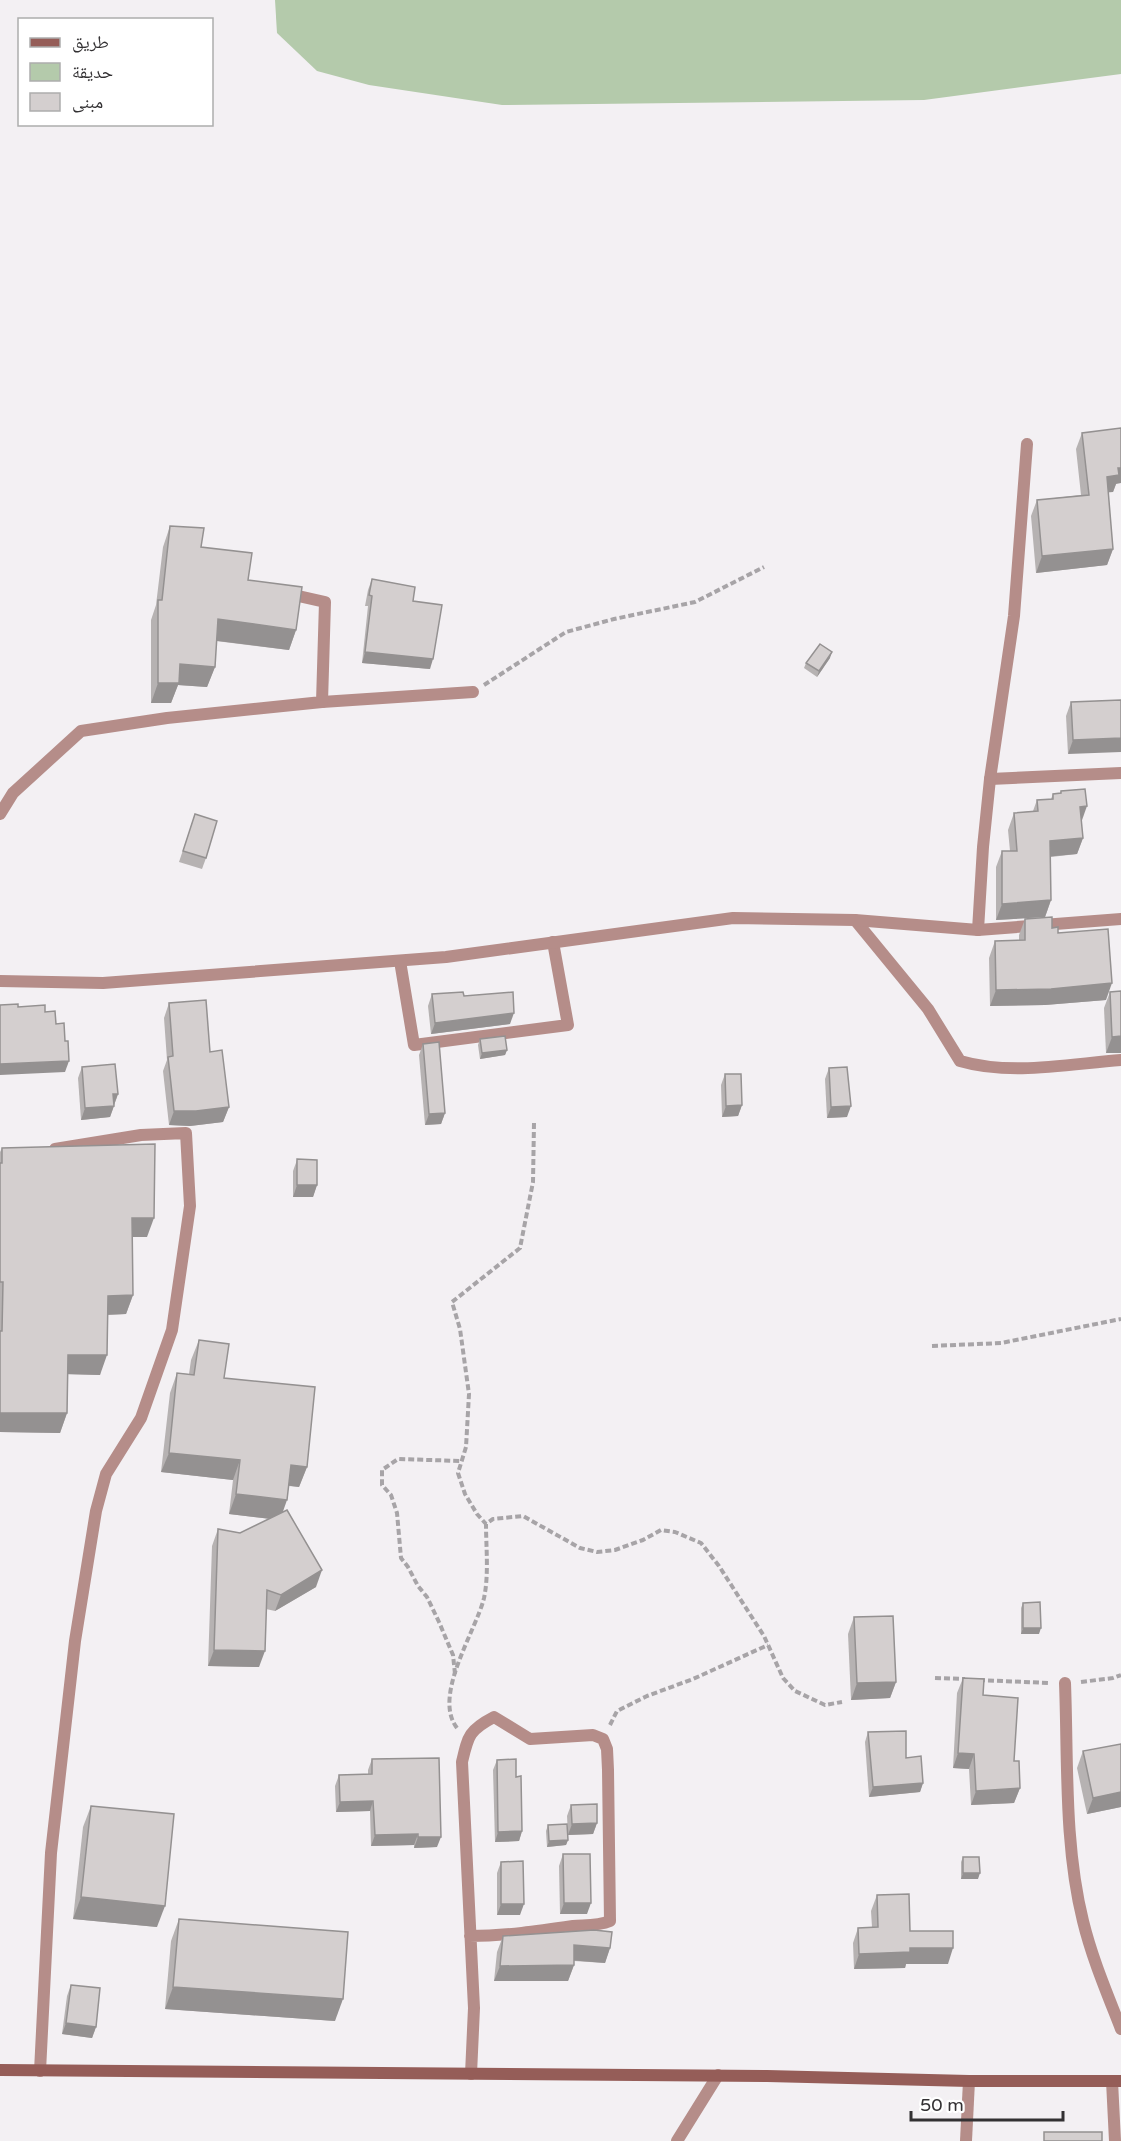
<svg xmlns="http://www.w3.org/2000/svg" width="1121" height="2141" viewBox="0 0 1121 2141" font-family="'Varela Round','Noto Naskh Arabic',sans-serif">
  <rect width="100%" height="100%" fill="#f3f0f3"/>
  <path fill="#b4caab" d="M 275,0 L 1121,0 L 1121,74 L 924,100 L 502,105 L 369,85 L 317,71 L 277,33 Z"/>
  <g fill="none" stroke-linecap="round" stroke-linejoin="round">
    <g stroke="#a7a4a7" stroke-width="4" stroke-dasharray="6 3" stroke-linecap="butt">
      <path d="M 484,685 L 566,632 L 614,619 L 695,602 L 764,567"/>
      <path d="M 534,1123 L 533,1182 L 520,1248 L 452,1302 L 460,1329 L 469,1394 L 466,1447 L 458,1473 L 465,1494 L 477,1514 L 486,1524 L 493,1519 L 523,1516 L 580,1548 L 597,1552 L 615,1550 L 643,1540 L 661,1530 L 675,1532 L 701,1543 L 719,1566 L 764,1636 L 783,1678 L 795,1691 L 825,1705 L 842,1702"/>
      <path d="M 932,1346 L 1001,1343 L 1121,1319"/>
      <path d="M 455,1674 L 453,1655 L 439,1622 L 427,1597 L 418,1586 L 408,1567 L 401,1558 L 397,1513 L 391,1495 L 382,1485 L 382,1470 L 398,1459 L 462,1461"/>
      <path d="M 935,1678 L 965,1679"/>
      <path d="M 979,1680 L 1049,1683"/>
      <path d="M 1081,1682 L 1113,1678 L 1121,1675"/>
      <path d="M 610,1725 L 617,1711 L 647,1696 L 693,1679 L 768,1645"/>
      <path d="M 457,1728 C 432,1696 476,1631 484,1598 C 489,1575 486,1547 486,1524"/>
    </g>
    <g stroke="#b58d89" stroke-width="12">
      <path d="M 322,702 L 473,692"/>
      <path d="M 990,779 L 1121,773"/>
      <path d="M 0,814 L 13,793 L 81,731 L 167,718 L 322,702 L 325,602 L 285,593"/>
      <path d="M 855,920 L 928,1009 L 960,1061 C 1011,1076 1069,1064 1121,1060"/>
      <path d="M 978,930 L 983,847 L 990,779 L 1014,616 L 1027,444"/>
      <path d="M 400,961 L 414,1045 L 568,1025 L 553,942"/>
      <path d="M 0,981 L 103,983 L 446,957 L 733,918 L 855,920 L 978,930 L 1121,919"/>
      <path d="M 1065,1683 C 1068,1761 1064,1845 1083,1921 C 1092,1958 1107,1993 1121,2029"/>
      <path d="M 470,1936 C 505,1936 539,1931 573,1926 C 586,1925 598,1926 610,1921 L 608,1770 L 607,1749 L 603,1739 L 593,1735 L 530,1739 L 494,1717 C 469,1730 468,1736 462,1762 L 474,2008 L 471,2074"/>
      <path d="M 40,2071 L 51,1853 L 75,1641 L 96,1511 L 106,1474 L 141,1418 L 172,1330 L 190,1206 L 186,1133 L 141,1135 L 55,1149"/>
      <path d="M 1112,2081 L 1115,2141"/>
      <path d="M 677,2141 L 718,2075"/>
      <path d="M 966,2141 L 969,2081"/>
    </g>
    <path stroke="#955d58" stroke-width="12" d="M 0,2070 L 767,2076 L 969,2081 L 1121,2081"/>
  </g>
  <g fill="#b6b2b2">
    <path d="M 1082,433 L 1116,484 L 1113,492 L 1108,492 L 1113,549 L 1107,565 L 1036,573 L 1031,516 L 1037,500 L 1081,495 L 1076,449 Z"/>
    <path d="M 170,526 L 248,580 L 296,630 L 289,650 L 216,641 L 215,667 L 207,687 L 178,685 L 171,703 L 151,703 L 151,620 L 156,605 L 163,547 Z"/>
    <path d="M 372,579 L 413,601 L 430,669 L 362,663 L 368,606 L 365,606 L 368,590 Z"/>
    <path d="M 830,658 L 817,677 L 804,668 L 806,663 Z"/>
    <path d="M 1121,700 L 1068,754 L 1066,716 L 1071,702 Z"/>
    <path d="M 1061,791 L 1081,820 L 1083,838 L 1077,854 L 1051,857 L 1051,900 L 1045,917 L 996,920 L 996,867 L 1002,851 L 1010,851 L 1008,830 L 1014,813 L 1033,811 L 1037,800 L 1051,799 L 1053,794 L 1060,793 Z"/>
    <path d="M 195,814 L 206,858 L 202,869 L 179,862 Z"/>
    <path d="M 1025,919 L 1052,928 L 1058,933 L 1106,1000 L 1045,1005 L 990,1006 L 989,958 L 995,941 L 1019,941 L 1019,935 Z"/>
    <path d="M 1121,991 L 1121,1053 L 1106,1053 L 1104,1008 L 1110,992 Z"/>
    <path d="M 432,994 L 464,996 L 510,1024 L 431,1034 L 428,1006 Z"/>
    <path d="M 169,1003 L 210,1052 L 229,1107 L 223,1122 L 190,1126 L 169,1125 L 163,1071 L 167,1060 L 164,1018 Z"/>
    <path d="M 480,1039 L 507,1050 L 505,1055 L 480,1059 L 478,1045 Z"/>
    <path d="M 423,1044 L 445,1113 L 441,1124 L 425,1125 L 419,1055 Z"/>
    <path d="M 82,1067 L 118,1094 L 110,1117 L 81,1120 L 78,1078 Z"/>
    <path d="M 829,1068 L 847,1117 L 827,1118 L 825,1079 Z"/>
    <path d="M 725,1074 L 742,1105 L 738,1116 L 722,1117 L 721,1085 Z"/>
    <path d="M 2,1148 L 147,1237 L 132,1237 L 133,1295 L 126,1314 L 108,1315 L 100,1375 L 68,1374 L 67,1413 L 60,1433 L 0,1432 L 0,1152 Z"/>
    <path d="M 297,1160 L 317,1185 L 313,1197 L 293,1197 L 293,1171 Z"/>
    <path d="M 199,1340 L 224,1378 L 307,1467 L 299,1487 L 289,1486 L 282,1513 L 316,1587 L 275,1611 L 266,1609 L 259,1667 L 208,1666 L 212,1546 L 218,1529 L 240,1533 L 271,1519 L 229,1514 L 233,1480 L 161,1472 L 170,1393 L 177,1373 L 189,1374 L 191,1360 Z"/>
    <path d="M 1023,1603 L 1039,1634 L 1021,1634 L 1021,1608 Z"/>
    <path d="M 854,1617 L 896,1682 L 890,1698 L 851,1700 L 848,1634 Z"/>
    <path d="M 963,1678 L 983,1695 L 1014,1761 L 1020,1788 L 1014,1803 L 971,1805 L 969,1769 L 953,1768 L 957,1693 Z"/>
    <path d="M 868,1732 L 906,1758 L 923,1783 L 920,1792 L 869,1797 L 865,1742 Z"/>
    <path d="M 1121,1744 L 1121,1807 L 1087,1814 L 1077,1768 L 1083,1751 Z"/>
    <path d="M 372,1759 L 437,1847 L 414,1848 L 414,1845 L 371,1846 L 370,1811 L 336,1812 L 335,1786 L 339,1775 L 368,1774 L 368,1770 Z"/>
    <path d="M 497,1760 L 516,1777 L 522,1831 L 519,1841 L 495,1842 L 493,1770 Z"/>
    <path d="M 571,1805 L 597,1823 L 593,1834 L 568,1835 L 567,1816 Z"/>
    <path d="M 91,1806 L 157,1927 L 73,1919 L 83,1827 Z"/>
    <path d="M 548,1825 L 568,1840 L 566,1845 L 547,1847 L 546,1831 Z"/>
    <path d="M 563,1854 L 587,1914 L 560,1914 L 559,1866 Z"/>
    <path d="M 963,1857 L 978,1879 L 961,1879 L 961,1862 Z"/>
    <path d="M 501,1862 L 520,1915 L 497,1915 L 497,1873 Z"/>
    <path d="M 877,1895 L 910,1931 L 948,1964 L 906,1964 L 905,1968 L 854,1969 L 853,1943 L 858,1928 L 872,1927 L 871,1911 Z"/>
    <path d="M 179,1919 L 335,2021 L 165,2009 L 171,1941 Z"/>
    <path d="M 503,1936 L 610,1948 L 605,1963 L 574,1961 L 574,1965 L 568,1981 L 494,1981 L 497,1952 Z"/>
    <path d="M 71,1985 L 96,2027 L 92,2038 L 62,2034 L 67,1996 Z"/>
  </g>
  <g fill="#949191">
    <path d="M 1118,468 L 1121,468 L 1121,483 L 1116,484 L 1113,492 L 1101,493 L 1107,477 Z"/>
    <path d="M 1113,549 L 1107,565 L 1036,573 L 1042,556 Z"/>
    <path d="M 218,619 L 296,630 L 289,650 L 210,640 Z"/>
    <path d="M 365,652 L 433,659 L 430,669 L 362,663 Z"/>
    <path d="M 832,652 L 830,658 L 817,677 L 819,671 Z"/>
    <path d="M 180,664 L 215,667 L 207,687 L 178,685 L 171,703 L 151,703 L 158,683 Z"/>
    <path d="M 1121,738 L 1121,752 L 1068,754 L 1073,740 Z"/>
    <path d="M 1087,806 L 1081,823 L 1080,807 Z"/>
    <path d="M 1083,838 L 1077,854 L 1044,857 L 1050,841 Z"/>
    <path d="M 1051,900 L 1045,917 L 996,920 L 1002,904 Z"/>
    <path d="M 1112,983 L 1106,1000 L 1045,1005 L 990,1006 L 996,990 Z"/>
    <path d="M 514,1013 L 510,1024 L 431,1034 L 435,1023 Z"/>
    <path d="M 1121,1036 L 1121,1053 L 1106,1053 L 1112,1037 Z"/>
    <path d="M 507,1050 L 505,1055 L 480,1059 L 482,1053 Z"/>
    <path d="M 69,1061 L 65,1072 L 0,1075 L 0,1064 Z"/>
    <path d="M 113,1094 L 118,1094 L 114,1105 Z"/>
    <path d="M 742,1105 L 738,1116 L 722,1117 L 726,1106 Z"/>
    <path d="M 114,1106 L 110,1117 L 81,1120 L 85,1108 Z"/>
    <path d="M 851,1106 L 847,1117 L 827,1118 L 831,1107 Z"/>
    <path d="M 229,1107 L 223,1122 L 190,1126 L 169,1125 L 174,1111 Z"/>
    <path d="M 445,1113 L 441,1124 L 425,1125 L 429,1114 Z"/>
    <path d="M 297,1185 L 317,1185 L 313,1197 L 293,1197 Z"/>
    <path d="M 132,1218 L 154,1218 L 147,1237 L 125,1237 Z"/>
    <path d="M 133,1295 L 126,1314 L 101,1315 L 108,1296 Z"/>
    <path d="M 68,1355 L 107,1355 L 100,1375 L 61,1374 Z"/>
    <path d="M 0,1413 L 67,1413 L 60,1433 L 0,1432 Z"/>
    <path d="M 169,1453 L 240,1460 L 233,1480 L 161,1472 Z"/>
    <path d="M 291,1465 L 307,1467 L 299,1487 L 284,1485 Z"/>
    <path d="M 236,1494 L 287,1500 L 280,1520 L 229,1514 Z"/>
    <path d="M 322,1570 L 316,1587 L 275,1611 L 281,1595 Z"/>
    <path d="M 1023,1628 L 1041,1628 L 1039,1634 L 1021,1634 Z"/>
    <path d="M 214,1650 L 265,1651 L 259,1667 L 208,1666 Z"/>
    <path d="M 896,1682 L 890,1698 L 851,1700 L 857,1683 Z"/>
    <path d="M 958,1753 L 974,1754 L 969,1769 L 953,1768 Z"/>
    <path d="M 923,1783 L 920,1792 L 869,1797 L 873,1787 Z"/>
    <path d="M 1020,1788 L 1014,1803 L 971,1805 L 976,1791 Z"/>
    <path d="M 1121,1792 L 1121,1807 L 1087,1814 L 1093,1798 Z"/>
    <path d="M 373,1801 L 370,1811 L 336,1812 L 340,1802 Z"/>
    <path d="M 597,1823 L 593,1834 L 568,1835 L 572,1824 Z"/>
    <path d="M 522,1831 L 519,1841 L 495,1842 L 498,1832 Z"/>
    <path d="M 418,1834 L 414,1845 L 371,1846 L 375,1835 Z"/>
    <path d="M 418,1837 L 441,1837 L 437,1847 L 414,1848 Z"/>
    <path d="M 568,1840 L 566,1845 L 547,1847 L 549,1841 Z"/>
    <path d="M 963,1873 L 980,1873 L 978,1879 L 961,1879 Z"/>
    <path d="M 81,1897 L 165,1906 L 157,1927 L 73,1919 Z"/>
    <path d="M 564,1903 L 591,1903 L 587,1914 L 560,1914 Z"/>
    <path d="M 501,1904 L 524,1904 L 520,1915 L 497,1915 Z"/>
    <path d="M 574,1945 L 610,1948 L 605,1963 L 568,1960 Z"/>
    <path d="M 910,1948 L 953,1948 L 948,1964 L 906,1964 L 905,1968 L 854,1969 L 859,1954 Z"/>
    <path d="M 574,1965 L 568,1981 L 494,1981 L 500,1966 Z"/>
    <path d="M 173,1987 L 343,1999 L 335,2021 L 165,2009 Z"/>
    <path d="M 66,2023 L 96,2027 L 92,2038 L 62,2034 Z"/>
  </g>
  <g fill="#d4cfcf" stroke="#949191" stroke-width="1.5">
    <path d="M 1121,428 L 1121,468 L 1118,468 L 1119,475 L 1107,477 L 1113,549 L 1042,556 L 1037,500 L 1089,495 L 1082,433 Z"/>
    <path d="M 170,526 L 204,528 L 201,547 L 252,553 L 248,580 L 302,587 L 296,630 L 218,619 L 215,667 L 180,664 L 179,683 L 158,683 L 158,600 L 162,600 Z"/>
    <path d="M 372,579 L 415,587 L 413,601 L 442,605 L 433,659 L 365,652 L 372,596 L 369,595 Z"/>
    <path d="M 820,644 L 832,652 L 819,671 L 806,663 Z"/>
    <path d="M 1121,700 L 1121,738 L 1073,740 L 1071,702 Z"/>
    <path d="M 1085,789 L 1087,806 L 1080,807 L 1083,838 L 1050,841 L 1051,900 L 1002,904 L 1002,851 L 1017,851 L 1014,813 L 1038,811 L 1037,800 L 1053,799 L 1053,794 L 1061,793 L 1061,791 Z"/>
    <path d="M 195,814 L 217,821 L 206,858 L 183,851 Z"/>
    <path d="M 1052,917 L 1052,928 L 1058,927 L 1058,933 L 1108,929 L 1112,983 L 1051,989 L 996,990 L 995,941 L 1025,940 L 1025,919 Z"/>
    <path d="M 1121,991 L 1121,1036 L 1112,1037 L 1110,992 Z"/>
    <path d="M 463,992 L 464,996 L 513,992 L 514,1013 L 435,1023 L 432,994 Z"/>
    <path d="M 206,1000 L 210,1052 L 222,1050 L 229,1107 L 196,1111 L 174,1111 L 168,1057 L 173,1056 L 169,1003 Z"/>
    <path d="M 18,1004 L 18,1007 L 45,1005 L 45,1012 L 55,1011 L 56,1024 L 64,1023 L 65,1041 L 68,1041 L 69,1061 L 0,1064 L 0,1005 Z"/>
    <path d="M 505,1036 L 507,1050 L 482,1053 L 480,1039 Z"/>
    <path d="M 439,1042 L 445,1113 L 429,1114 L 423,1044 Z"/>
    <path d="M 115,1064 L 118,1094 L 113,1094 L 114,1106 L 85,1108 L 82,1067 Z"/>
    <path d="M 847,1067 L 851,1106 L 831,1107 L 829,1068 Z"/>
    <path d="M 725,1074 L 741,1074 L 742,1105 L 726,1106 Z"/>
    <path d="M 155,1144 L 154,1218 L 132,1218 L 133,1295 L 108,1296 L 107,1355 L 68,1355 L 67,1413 L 0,1413 L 0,1331 L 2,1331 L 3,1282 L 0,1282 L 0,1163 L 2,1163 L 2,1148 Z"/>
    <path d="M 297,1159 L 317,1160 L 317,1185 L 297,1185 Z"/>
    <path d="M 199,1340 L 229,1344 L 224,1378 L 315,1387 L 307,1467 L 291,1465 L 287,1500 L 236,1494 L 240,1460 L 169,1453 L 177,1373 L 194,1375 Z"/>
    <path d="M 287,1510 L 322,1570 L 281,1595 L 267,1590 L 265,1651 L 214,1650 L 218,1529 L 240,1533 Z"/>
    <path d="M 1040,1602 L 1041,1628 L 1023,1628 L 1023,1603 Z"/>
    <path d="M 893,1616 L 896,1682 L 857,1683 L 854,1617 Z"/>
    <path d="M 963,1678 L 984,1679 L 983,1695 L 1018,1698 L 1014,1761 L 1019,1761 L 1020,1788 L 976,1791 L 974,1754 L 958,1753 Z"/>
    <path d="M 906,1731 L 906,1758 L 921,1756 L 923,1783 L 873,1787 L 868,1732 Z"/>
    <path d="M 1121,1744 L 1121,1792 L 1093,1798 L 1083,1751 Z"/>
    <path d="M 439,1758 L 441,1837 L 418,1837 L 418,1834 L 375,1835 L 373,1801 L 340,1802 L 339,1775 L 372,1774 L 372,1759 Z"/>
    <path d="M 516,1759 L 516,1777 L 521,1776 L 522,1831 L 498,1832 L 497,1760 Z"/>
    <path d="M 597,1804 L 597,1823 L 572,1824 L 571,1805 Z"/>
    <path d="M 91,1806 L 174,1814 L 165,1906 L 81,1897 Z"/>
    <path d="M 567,1824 L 568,1840 L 549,1841 L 548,1825 Z"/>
    <path d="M 563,1854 L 590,1854 L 591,1903 L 564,1903 Z"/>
    <path d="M 963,1857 L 979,1857 L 980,1873 L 963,1873 Z"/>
    <path d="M 523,1861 L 524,1904 L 501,1904 L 501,1862 Z"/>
    <path d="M 909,1894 L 910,1931 L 953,1931 L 953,1948 L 910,1948 L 910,1952 L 859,1954 L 858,1928 L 878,1927 L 877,1895 Z"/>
    <path d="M 179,1919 L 348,1932 L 343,1999 L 173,1987 Z"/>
    <path d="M 594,1930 L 612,1932 L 610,1948 L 574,1945 L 574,1965 L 500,1966 L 503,1936 Z"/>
    <path d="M 71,1985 L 100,1988 L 96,2027 L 66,2023 Z"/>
    <rect x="1044" y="2132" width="58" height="9"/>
  </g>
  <rect x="18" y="18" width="195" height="108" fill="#ffffff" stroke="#adadad" stroke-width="1.5"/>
  <rect x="30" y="38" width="30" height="9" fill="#955d58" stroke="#adadad" stroke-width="1.5"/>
  <text x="72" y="48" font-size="18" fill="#333133">طريق</text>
  <rect x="30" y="63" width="30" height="18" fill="#b4caab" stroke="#adadad" stroke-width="1.5"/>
  <text x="72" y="78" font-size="18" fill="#333133">حديقة</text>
  <rect x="30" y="93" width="30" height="18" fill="#d4cfcf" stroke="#adadad" stroke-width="1.5"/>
  <text x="72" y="108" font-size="18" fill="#333133">مبنى</text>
  <path d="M911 2111v9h152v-9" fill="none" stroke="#333133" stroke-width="3"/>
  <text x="920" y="2111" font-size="18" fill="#333133" stroke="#ffffff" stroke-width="4.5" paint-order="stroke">50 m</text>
</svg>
